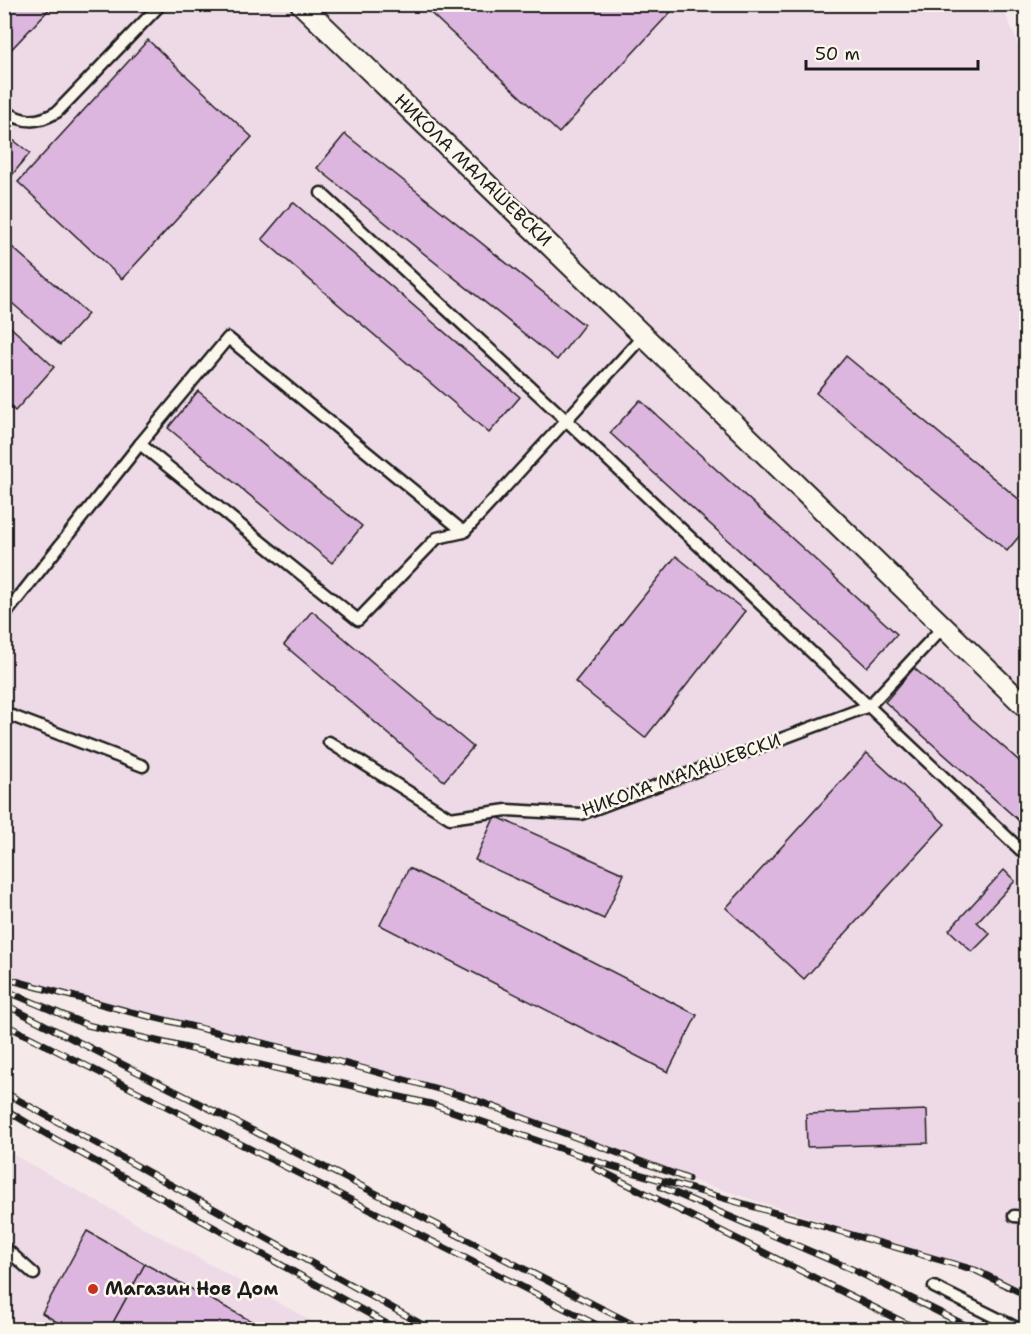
<svg xmlns="http://www.w3.org/2000/svg" width="1031" height="1334" viewBox="0 0 1031 1334" font-family="'Shantell Sans',sans-serif">
  <rect width="100%" height="100%" fill="#f5eae9"/>
  <filter id="ink" filterUnits="userSpaceOnUse"><feTurbulence type="fractalNoise" baseFrequency=".0167" numOctaves="2"/><feDisplacementMap in="SourceGraphic" scale="12" xChannelSelector="R" yChannelSelector="G"/><feConvolveMatrix kernelMatrix="1 2 1 2 8 2 1 2 1" color-interpolation-filters="sRGB"/></filter>
  <g filter="url(#ink)">
    <g fill="#eedae6">
      <path d="M 4,5 L 1002,5 L 1026,64 L 1026,1295 L 975,1270 L 688,1179 L 467,1097 L 5,978 Z"/>
      <path d="M 5,1150 L 326,1329 L 5,1329 Z"/>
    </g>
    <g fill="#ddb6df" stroke="#1c1c1c" stroke-width="1.5">
      <path d="M 4,4 L 54,4 L 4,57 Z"/>
      <path d="M 421,4 L 678,4 L 559,133 Z"/>
      <path d="M 148,40 L 252,137 L 122,279 L 18,182 Z"/>
      <path d="M 4,133 L 30,153 L 4,185 Z"/>
      <path d="M 345,134 L 584,325 L 557,360 L 317,168 Z"/>
      <path d="M 293,202 L 520,397 L 489,433 L 262,239 Z"/>
      <path d="M 4,240 L 88,314 L 60,345 L 4,296 Z"/>
      <path d="M 4,321 L 54,367 L 15,411 L 4,401 Z"/>
      <path d="M 846,356 L 1026,505 L 1026,528 L 1007,551 L 816,393 Z"/>
      <path d="M 198,391 L 362,526 L 332,563 L 168,428 Z"/>
      <path d="M 640,400 L 897,634 L 867,667 L 610,433 Z"/>
      <path d="M 676,556 L 745,611 L 645,738 L 575,682 Z"/>
      <path d="M 312,611 L 473,747 L 444,781 L 284,645 Z"/>
      <path d="M 914,668 L 1026,767 L 1026,827 L 885,702 Z"/>
      <path d="M 867,753 L 945,824 L 804,979 L 726,908 Z"/>
      <path d="M 495,816 L 624,874 L 604,919 L 475,860 Z"/>
      <path d="M 409,868 L 697,1015 L 668,1072 L 380,925 Z"/>
      <path d="M 1004,870 L 1015,881 L 977,922 L 990,934 L 972,952 L 949,930 Z"/>
      <path d="M 927,1110 L 928,1143 L 807,1147 L 806,1114 Z"/>
      <path d="M 87,1231 L 145,1264 L 109,1330 L 70,1330 L 42,1313 Z"/>
      <path d="M 145,1264 L 268,1330 L 109,1330 Z"/>
    </g>
    <g fill="none" stroke-linecap="round" stroke-linejoin="round">
      <g stroke="#1c1c1c" stroke-width="15">
        <g id="service">
          <path d="M 4,110 C 23,124 38,123 57,112 L 161,4"/>
          <path d="M 321,193 L 567,421 L 1026,855"/>
          <path d="M 140,444 L 358,620 L 437,538 L 464,532"/>
          <path d="M 4,616 L 140,444 L 228,338 L 464,532 L 644,335"/>
          <path d="M 4,713 L 143,766"/>
          <path d="M 329,742 L 450,818 L 507,810 L 581,814 L 869,706 L 944,626"/>
          <path d="M 1014,1216 L 1026,1217"/>
          <path d="M 4,1247 L 34,1274"/>
          <path d="M 934,1287 L 1021,1330"/>
        </g>
      </g>
      <g stroke="#1c1c1c" stroke-width="24">
        <path id="minor" d="M 301,4 L 1026,707"/>
      </g>
      <use href="#service" stroke="#fbf7ec" stroke-width="10"/>
      <use href="#minor" stroke="#fbf7ec" stroke-width="20"/>
      <g stroke="#1c1c1c" stroke-width="7">
        <g id="rail">
          <path d="M 4,978 L 131,1012 L 318,1056 L 467,1097 L 688,1179"/>
          <path d="M 4,990 L 87,1025 L 431,1104 L 611,1166 L 975,1270 L 1026,1295"/>
          <path d="M 4,1004 L 644,1330"/>
          <path d="M 4,1024 L 607,1330"/>
          <path d="M 4,1092 L 432,1330"/>
          <path d="M 4,1109 L 48,1135 L 398,1330"/>
          <path d="M 595,1168 L 919,1330"/>
          <path d="M 661,1187 L 856,1271 L 975,1330"/>
        </g>
      </g>
      <use href="#rail" stroke="#fbf7ec" stroke-width="4.5" stroke-dasharray="14" stroke-linecap="butt"/>
    </g>
  </g>
  <circle fill="#c8321e" stroke="#fbf7ec" stroke-width="2" cx="93" cy="1289" r="6"/>
  <g text-anchor="middle" dominant-baseline="central" stroke-width="5" stroke-linejoin="round" paint-order="stroke">
    <g font-size="18" fill="#1c1c1c" stroke="#fbf7ec">
      <text transform="translate(473 170) rotate(44)">НИКОЛА МАЛАШЕВСКИ</text>
      <text transform="translate(681 775) rotate(-20)">НИКОЛА МАЛАШЕВСКИ</text>
    </g>
    <g font-size="18" font-weight="bold" fill="#1c1c1c" stroke="#fbf7ec" text-anchor="start">
      <text x="105" y="1289">Магазин Нов Дом</text>
    </g>
  </g>
  <rect width="1031" height="1334" fill="none" stroke="#fbf7ec" stroke-width="24"/>
  <rect x="12" y="12" width="1007" height="1310" fill="none" stroke="#1c1c1c" stroke-width="2" filter="url(#ink)"/>
  <path d="M806 60v9h172v-9" fill="none" stroke="#1c1c1c" stroke-width="3"/>
  <text x="815" y="60" font-size="18" fill="#1c1c1c" stroke="#fbf7ec" stroke-width="4.5" paint-order="stroke">50 m</text>
</svg>
